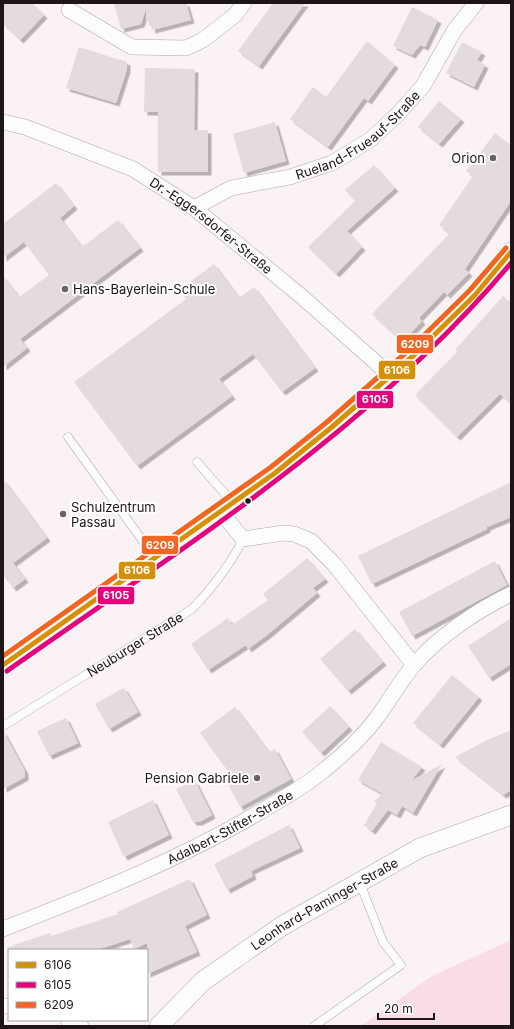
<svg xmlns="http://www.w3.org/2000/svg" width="514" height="1029" viewBox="0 0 514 1029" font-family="Inter,sans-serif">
  <defs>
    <filter id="shadow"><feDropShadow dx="3.5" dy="3.5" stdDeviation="0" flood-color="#0004"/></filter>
  </defs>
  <rect width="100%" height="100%" fill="#faf2f4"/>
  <path fill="#f9dde5" d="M 511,940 L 511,1026 L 361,1026 L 432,976 Z"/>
  <g fill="#e4dbdd" filter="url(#shadow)">
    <path d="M 3,3 L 32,3 L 44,15 L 20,40 L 3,24 Z"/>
    <path d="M 114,3 L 186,3 L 191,20 L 152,30 L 150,21 L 146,22 L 146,9 L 141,24 L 121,29 Z"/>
    <path d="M 273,3 L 305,3 L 259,66 L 238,51 Z"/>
    <path d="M 412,7 L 438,20 L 425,47 L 420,45 L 412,55 L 393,46 Z"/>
    <path d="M 367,41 L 395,65 L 368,101 L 364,98 L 328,147 L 290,119 L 313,87 L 326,97 Z"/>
    <path d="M 462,42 L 482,52 L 477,60 L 485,65 L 474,87 L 446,73 Z"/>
    <path d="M 79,47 L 127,62 L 127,69 L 116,103 L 66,88 Z"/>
    <path d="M 145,68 L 195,69 L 194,130 L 208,130 L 208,172 L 158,172 L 158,112 L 144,112 Z"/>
    <path d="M 439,101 L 461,119 L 439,144 L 418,127 Z"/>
    <path d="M 275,122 L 286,161 L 244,173 L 233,134 Z"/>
    <path d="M 495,133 L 511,145 L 511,201 L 465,269 L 469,273 L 447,295 L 444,292 L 419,318 L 422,321 L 402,342 L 372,314 L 450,233 L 439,225 L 473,176 L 466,171 Z"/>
    <path d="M 374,165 L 395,188 L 347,231 L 362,247 L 336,274 L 308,247 L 355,201 L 345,190 Z"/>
    <path d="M 56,183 L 74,206 L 60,218 L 82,247 L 118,220 L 140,248 L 20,339 L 27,348 L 3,367 L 3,276 L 19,297 L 49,275 L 24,242 L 3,258 L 3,224 Z"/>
    <path d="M 214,264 L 239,298 L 254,287 L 315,368 L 282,392 L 253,354 L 219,379 L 232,396 L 137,466 L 74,382 L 186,299 L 179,290 Z"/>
    <path d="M 503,296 L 511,303 L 511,404 L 500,394 L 457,437 L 415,395 L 457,352 L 455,350 Z"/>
    <path d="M 3,479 L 47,538 L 13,563 L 25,579 L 13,588 L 3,575 Z"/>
    <path d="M 511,482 L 511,517 L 487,527 L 487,529 L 372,584 L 358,556 Z"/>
    <path d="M 307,558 L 325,579 L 313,588 L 317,593 L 267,635 L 248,649 L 246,645 L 208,670 L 191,644 L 228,618 L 232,625 L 268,600 L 263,594 Z"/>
    <path d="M 495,561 L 507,585 L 412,636 L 399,612 Z"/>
    <path d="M 511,618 L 511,664 L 489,678 L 468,646 Z"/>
    <path d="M 355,629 L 383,662 L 348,691 L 320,659 Z"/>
    <path d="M 452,675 L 479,697 L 440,745 L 413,723 Z"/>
    <path d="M 124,688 L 138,712 L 109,729 L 95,704 Z"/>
    <path d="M 330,706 L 349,727 L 321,753 L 302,732 Z"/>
    <path d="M 235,707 L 269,752 L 275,749 L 291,779 L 240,807 L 224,777 L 230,774 L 200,733 Z"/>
    <path d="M 66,718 L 78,743 L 49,756 L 37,731 Z"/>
    <path d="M 511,730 L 511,790 L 503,795 L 455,757 L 489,739 Z"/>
    <path d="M 3,731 L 25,771 L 25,777 L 3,789 Z"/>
    <path d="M 381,742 L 422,767 L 411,781 L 442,764 L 413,813 L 402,806 L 397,815 L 388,810 L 372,831 L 364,825 L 377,803 L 374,801 L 383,794 L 358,780 Z"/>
    <path d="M 195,781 L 212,815 L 199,822 L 193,822 L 176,789 Z"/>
    <path d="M 153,800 L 169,835 L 124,857 L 108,822 Z"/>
    <path d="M 289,825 L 300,848 L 251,871 L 253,876 L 227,890 L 214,864 Z"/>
    <path d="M 190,879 L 207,915 L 185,926 L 197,952 L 147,974 L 147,943 L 134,949 L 130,939 L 96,950 L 9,950 L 8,947 L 50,933 L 51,936 L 118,914 L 117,912 Z"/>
  </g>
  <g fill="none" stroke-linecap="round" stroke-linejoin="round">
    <g stroke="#b0a8aa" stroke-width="9">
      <g id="service">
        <path d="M 68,437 L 155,558"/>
        <path d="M 197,462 L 233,503"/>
        <path id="s1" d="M 3,726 L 192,609 C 213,587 230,566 243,539"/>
        <path d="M 314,1026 L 401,965 L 383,942 L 360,883"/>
      </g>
    </g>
    <g stroke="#b0a8aa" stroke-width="16">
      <g id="minor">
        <path d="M 69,10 L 132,47 L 186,48 L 203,40 L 235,15 L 244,3"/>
        <path id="s2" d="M 3,122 L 25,127 L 133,169 L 194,208 L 301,296 L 391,376"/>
        <path id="s3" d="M 194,208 L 231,188 L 290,177 L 332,163 L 370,140 L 398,114 L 423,86 L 454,31 L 476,3"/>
        <path d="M 221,512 L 243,539 L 284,533 L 294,534 L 311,541 L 334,564 L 414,665"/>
        <path id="s4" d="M 3,929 C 90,895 177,861 258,813 C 280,800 303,788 323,771 C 343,755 363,737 378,716 C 390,700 400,681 414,665 C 439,636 476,611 511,594"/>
        <path d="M 3,1006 L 9,1006"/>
        <path d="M 68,1020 L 81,1026"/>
      </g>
    </g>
    <g stroke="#b0a8aa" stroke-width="20">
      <g id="tertiary">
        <path d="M 3,665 L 275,473 L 332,427 L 414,355 L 475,295 L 511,252"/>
        <path id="s5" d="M 159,1026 L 203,981 L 282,926 L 420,848 L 511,815"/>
      </g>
    </g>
    <use href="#service" stroke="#fefdfd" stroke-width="8"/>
    <use href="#minor" stroke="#fefdfd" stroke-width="15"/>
    <use href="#tertiary" stroke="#fefdfd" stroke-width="19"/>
    <g stroke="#fff" stroke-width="8">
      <path id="bus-1" d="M 3,665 L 275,473 L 332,427 L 414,355 L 475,295 L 511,252"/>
    </g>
    <g stroke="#fff" stroke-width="8">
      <path id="bus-2" d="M 7,671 C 183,547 371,430 511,263"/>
    </g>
    <g stroke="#fff" stroke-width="8">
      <path id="bus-3" d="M 3,656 L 271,467 L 327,422 L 409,350 L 470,290 L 506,248"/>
    </g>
    <use href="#bus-1" stroke="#d69003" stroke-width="5"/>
    <use href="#bus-2" stroke="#e5007d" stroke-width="5"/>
    <use href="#bus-3" stroke="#f26522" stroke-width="5"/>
  </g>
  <g fill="#6b6264" stroke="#fff" stroke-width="1.5">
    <circle cx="493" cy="158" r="4"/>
    <circle cx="65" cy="289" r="4"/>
    <circle cx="63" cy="514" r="4"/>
    <circle cx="257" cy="778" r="4"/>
  </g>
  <circle fill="#1e1517" stroke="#fff" stroke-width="1.5" cx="248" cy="501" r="3.5"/>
  <g text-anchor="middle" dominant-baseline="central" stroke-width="4" stroke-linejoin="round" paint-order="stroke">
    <g font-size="13" fill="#1e1517" stroke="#fff">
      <text stroke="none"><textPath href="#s3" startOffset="183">Rueland-Frueauf-Straße</textPath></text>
      <text stroke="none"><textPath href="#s2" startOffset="235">Dr.-Eggersdorfer-Straße</textPath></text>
      <text stroke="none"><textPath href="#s1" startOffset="155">Neuburger Straße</textPath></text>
      <text stroke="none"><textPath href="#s4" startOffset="249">Adalbert-Stifter-Straße</textPath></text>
      <text stroke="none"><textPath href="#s5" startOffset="207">Leonhard-Paminger-Straße</textPath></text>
    </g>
    <g font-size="13" fill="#1e1517" stroke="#fff" text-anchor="end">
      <text x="485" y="158">Orion</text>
      <text x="73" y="289" text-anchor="start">Hans-Bayerlein-Schule</text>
      <text x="71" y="507" text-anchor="start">Schulzentrum<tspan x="71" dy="15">Passau</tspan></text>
      <text x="249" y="778">Pension Gabriele</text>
    </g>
  </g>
  <g stroke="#fff" stroke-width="1.5">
    <rect x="396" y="334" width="38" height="20" rx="4" fill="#f26522"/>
    <rect x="378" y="360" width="38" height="20" rx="4" fill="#d69003"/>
    <rect x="356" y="390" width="38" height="19" rx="4" fill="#e5007d"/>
    <rect x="141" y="535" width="38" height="20" rx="4" fill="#f26522"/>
    <rect x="118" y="561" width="38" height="19" rx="4" fill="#d69003"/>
    <rect x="97" y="586" width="38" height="19" rx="4" fill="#e5007d"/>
  </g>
  <g font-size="11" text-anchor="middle" font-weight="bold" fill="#fff">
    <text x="415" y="348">6209</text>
    <text x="397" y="374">6106</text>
    <text x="375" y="403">6105</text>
    <text x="160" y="549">6209</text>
    <text x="137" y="574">6106</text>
    <text x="116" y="599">6105</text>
  </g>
  <rect width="514" height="1029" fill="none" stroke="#1e1517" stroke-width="8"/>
  <rect x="8" y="949" width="140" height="72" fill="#ffffff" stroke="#a5a1a2"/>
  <rect x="16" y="962" width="20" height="6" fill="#d69003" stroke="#a5a1a2"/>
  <text x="44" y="969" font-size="12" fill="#1e1517">6106</text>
  <rect x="16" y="982" width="20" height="6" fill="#e5007d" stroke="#a5a1a2"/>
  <text x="44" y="989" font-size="12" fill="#1e1517">6105</text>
  <rect x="16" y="1002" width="20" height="6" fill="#f26522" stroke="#a5a1a2"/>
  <text x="44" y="1009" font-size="12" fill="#1e1517">6209</text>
  <path d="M378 1013v6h56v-6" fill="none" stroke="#1e1517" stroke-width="2"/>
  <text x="384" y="1013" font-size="12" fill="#1e1517" stroke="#ffffff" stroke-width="3" paint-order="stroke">20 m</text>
</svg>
